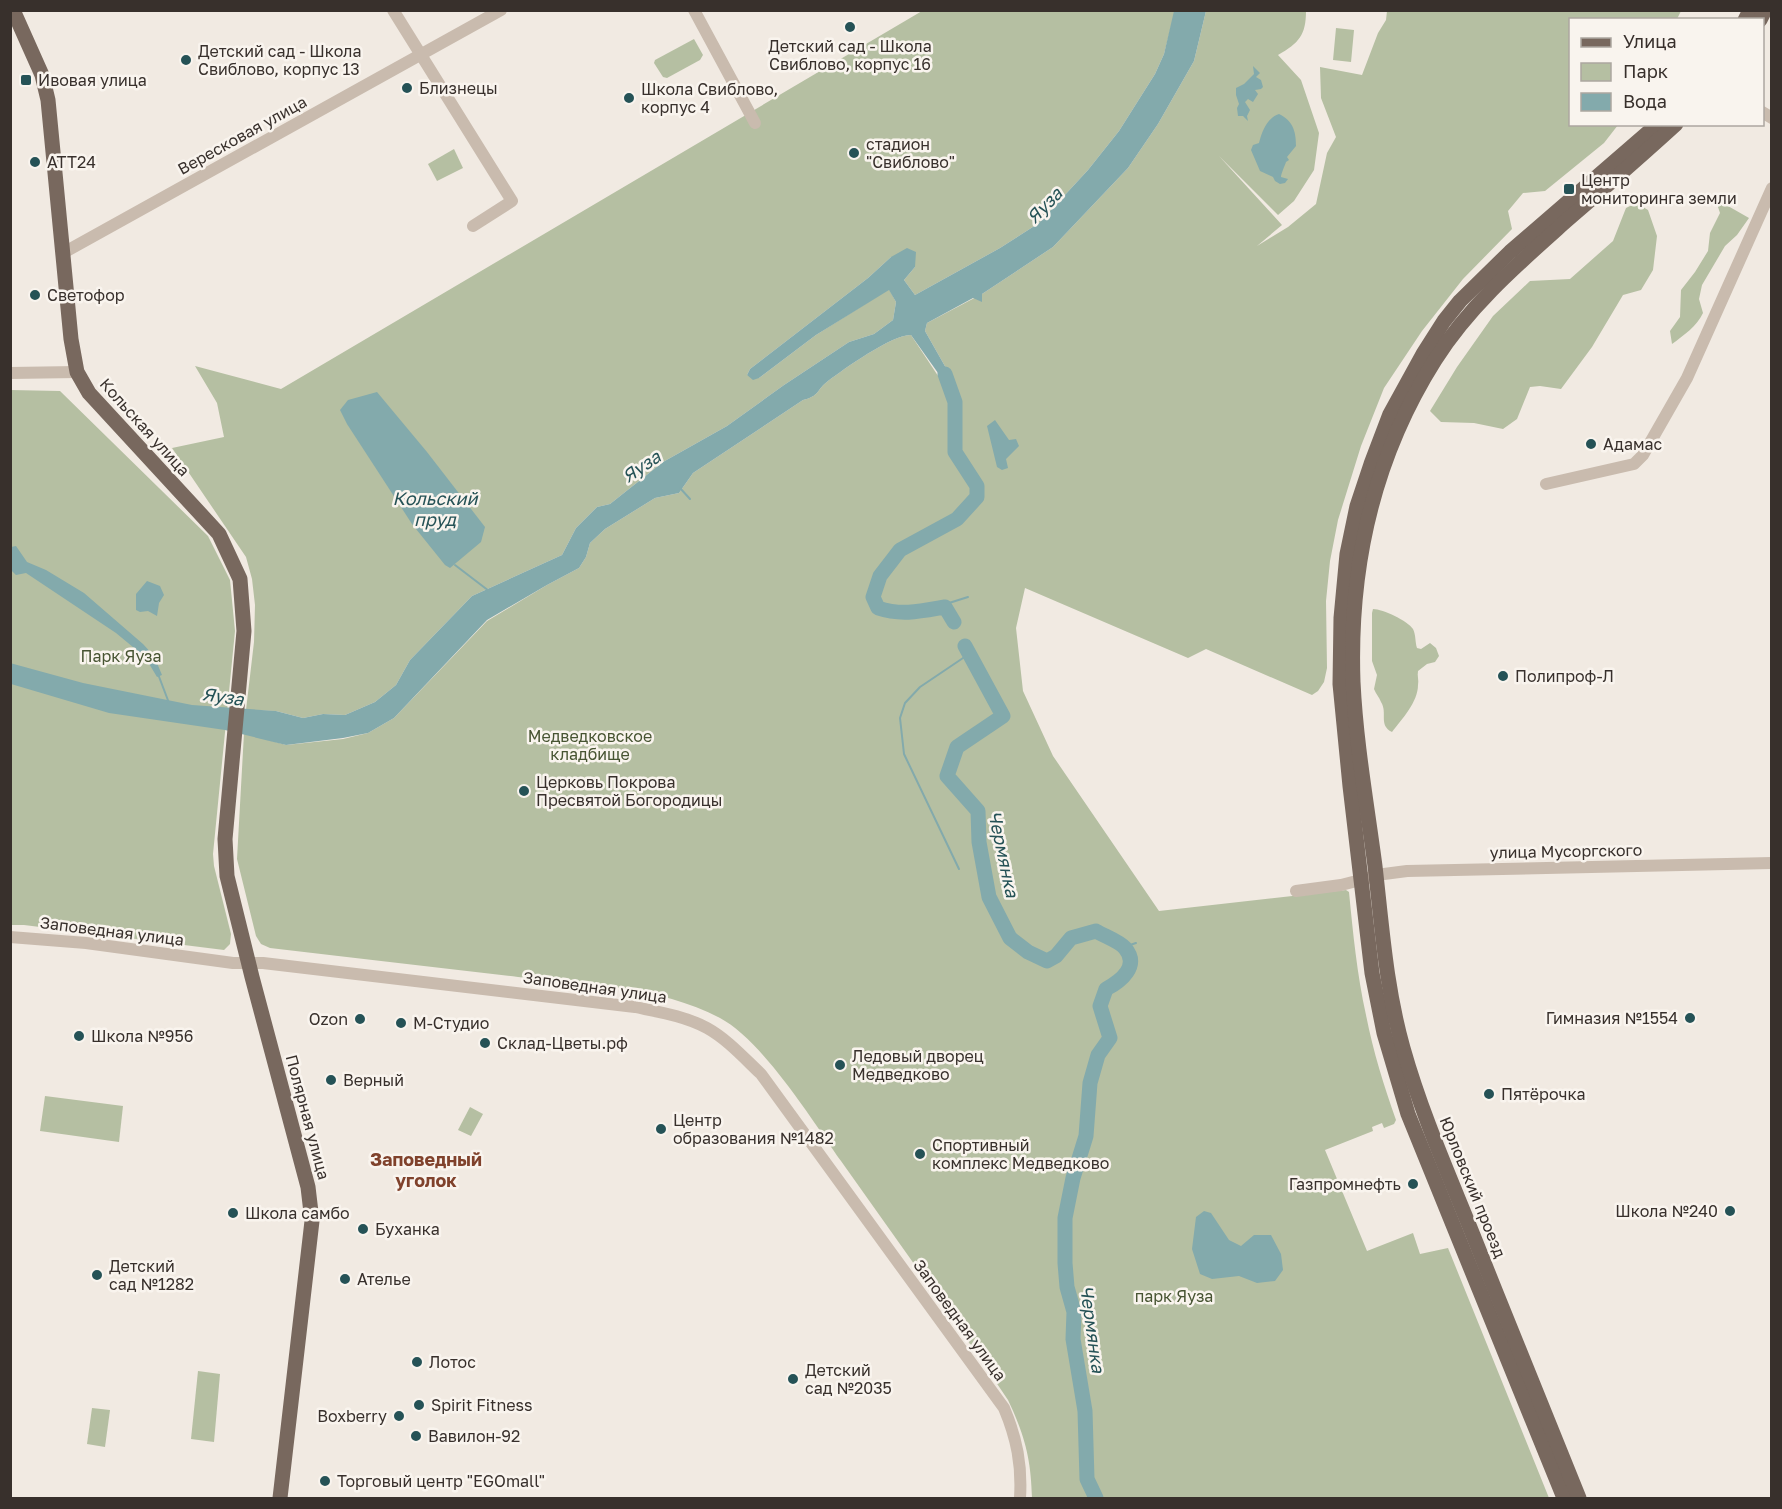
<svg xmlns="http://www.w3.org/2000/svg" width="1782" height="1509" viewBox="0 0 1782 1509" font-family="'Golos Text',sans-serif">
  <rect width="100%" height="100%" fill="#f1eae2"/>
  <g fill="#b5bfa2">
    <path d="M 922,11 L 1175,11 L 1164,54 L 1155,74 L 1119,131 L 1088,170 L 1039,223 L 1000,248 L 915,295 L 904,280 L 915,267 L 891,257 L 868,278 L 750,369 L 747,375 L 759,378 L 816,335 L 889,289 L 896,302 L 893,320 L 874,334 L 849,342 L 784,385 L 727,426 L 663,462 L 610,504 L 597,507 L 576,528 L 562,555 L 472,596 L 410,660 L 396,685 L 375,702 L 345,715 L 323,714 L 303,718 L 276,711 L 246,710 L 254,642 L 255,605 L 252,579 L 246,557 L 172,448 L 224,437 L 217,403 L 195,366 L 281,389 Z"/>
    <path d="M 1206,11 L 1306,11 C 1306,35 1299,43 1278,55 L 1301,80 L 1319,133 L 1314,170 L 1294,201 L 1278,215 L 1219,156 L 1282,225 L 1257,246 L 1288,227 L 1316,204 L 1327,153 L 1336,137 L 1321,98 L 1320,67 L 1362,75 L 1378,33 L 1386,20 L 1387,11 L 1681,11 L 1677,19 L 1570,20 L 1570,124 L 1618,125 L 1604,143 L 1545,191 L 1523,193 L 1508,211 L 1512,229 L 1463,279 L 1422,331 L 1384,388 L 1361,446 L 1338,520 L 1330,561 L 1326,601 L 1327,668 L 1324,682 L 1318,691 L 1312,695 L 1206,649 L 1188,658 L 1025,588 L 1016,628 L 1023,691 L 1053,756 L 1159,911 L 1346,890 L 1349,892 C 1353,933 1357,974 1366,1015 C 1373,1051 1384,1086 1396,1120 L 1394,1124 L 1384,1128 L 1382,1123 L 1372,1127 L 1373,1131 L 1325,1150 L 1367,1251 L 1413,1233 L 1420,1254 L 1448,1248 L 1549,1498 L 1032,1498 C 1031,1459 1025,1436 1008,1400 C 954,1319 897,1240 841,1161 C 812,1120 763,1041 720,1018 C 659,986 584,984 518,977 C 435,967 352,958 270,948 L 261,944 L 256,936 L 237,859 L 244,733 L 286,745 L 343,739 L 368,733 L 394,718 L 487,621 L 547,585 L 579,568 L 586,557 L 590,543 L 605,529 L 655,498 L 679,493 L 693,473 L 803,400 C 820,396 816,390 828,381 C 844,369 893,334 911,335 L 952,397 L 946,368 L 925,331 L 927,323 L 982,294 L 1053,247 L 1128,168 L 1158,124 L 1194,61 Z"/>
    <path d="M 1336,28 L 1354,30 L 1351,62 L 1333,60 Z"/>
    <path d="M 694,39 L 703,55 L 700,60 L 667,78 L 663,77 L 654,63 L 655,60 Z"/>
    <path d="M 454,149 L 463,168 L 437,181 L 428,164 Z"/>
    <path d="M 1721,202 L 1749,218 L 1737,235 L 1725,246 L 1702,285 L 1699,299 L 1703,313 C 1697,326 1683,336 1672,344 L 1670,331 L 1680,317 L 1681,290 L 1695,272 L 1708,251 L 1710,233 L 1720,213 L 1717,204 Z"/>
    <path d="M 1636,203 L 1648,210 L 1657,236 L 1653,270 L 1641,290 L 1623,295 L 1592,347 L 1561,389 L 1540,386 L 1530,387 L 1517,419 L 1503,429 L 1474,423 L 1441,422 L 1430,411 L 1457,367 L 1493,316 L 1530,281 L 1570,279 L 1613,241 L 1626,208 Z"/>
    <path d="M 10,390 L 60,391 L 208,536 L 230,580 L 235,631 L 213,854 L 214,866 L 231,934 L 230,944 L 224,950 L 24,925 L 11,925 Z"/>
    <path d="M 1373,609 C 1383,609 1408,621 1413,629 C 1416,635 1415,642 1417,648 L 1421,649 L 1430,643 L 1436,648 L 1439,656 L 1435,662 L 1427,664 L 1418,671 C 1417,676 1419,680 1418,685 C 1418,702 1402,719 1392,732 C 1378,725 1388,713 1381,702 C 1379,697 1376,694 1374,689 L 1377,675 L 1372,661 L 1372,613 Z"/>
    <path d="M 45,1096 L 123,1106 L 119,1142 L 40,1131 Z"/>
    <path d="M 470,1107 L 483,1114 L 471,1136 L 458,1130 Z"/>
    <path d="M 198,1371 L 220,1374 L 214,1442 L 191,1439 Z"/>
    <path d="M 92,1408 L 110,1410 L 105,1447 L 87,1444 Z"/>
  </g>
  <g fill="#83aaac">
    <path d="M 1174,11 L 1206,11 L 1194,61 L 1158,124 L 1128,168 L 1053,247 L 982,294 L 982,302 L 973,298 L 927,323 L 925,331 L 946,368 L 953,399 L 938,373 L 911,335 C 893,334 844,369 828,381 C 816,390 820,396 803,400 L 693,473 L 679,493 L 655,498 L 605,529 L 590,543 L 586,557 L 579,568 L 547,585 L 487,620 L 394,718 L 368,733 L 343,738 L 286,745 L 225,730 L 109,713 L 11,684 L 10,663 L 83,683 L 192,705 L 276,711 L 303,718 L 323,714 L 345,715 L 375,702 L 396,685 L 410,660 L 472,596 L 562,555 L 576,528 L 597,507 L 610,504 L 663,462 L 727,426 L 784,385 L 849,342 L 874,334 L 893,320 L 896,302 L 889,290 L 816,335 L 759,378 L 753,380 L 747,375 L 750,369 L 868,278 L 891,257 L 907,248 L 916,252 L 915,267 L 904,280 L 915,295 L 1000,248 L 1039,223 L 1088,170 L 1119,131 L 1155,74 L 1164,54 Z"/>
    <path d="M 1253,66 L 1260,73 L 1256,77 L 1261,80 L 1263,87 L 1261,89 L 1255,90 L 1258,94 L 1253,102 L 1248,99 L 1245,102 L 1250,110 L 1247,116 L 1248,121 L 1243,116 L 1238,116 L 1237,108 L 1239,104 L 1236,95 L 1236,88 L 1244,84 L 1254,74 Z"/>
    <path d="M 1279,114 C 1293,121 1296,131 1296,146 L 1287,157 L 1289,160 L 1286,162 C 1285,165 1281,174 1281,177 L 1288,179 L 1285,183 L 1280,184 L 1275,181 L 1273,177 L 1260,171 L 1251,150 L 1253,145 L 1259,143 C 1262,131 1267,118 1279,114 Z"/>
    <path d="M 377,392 L 427,452 L 485,527 L 481,542 L 450,568 L 445,565 L 412,524 L 347,424 L 340,410 L 348,400 Z"/>
    <path d="M 995,420 L 1009,440 L 1016,439 L 1019,446 L 1006,459 L 1008,468 L 1002,470 L 997,467 L 987,426 Z"/>
    <path d="M 16,546 L 27,562 L 46,570 L 84,593 L 143,644 L 154,656 L 162,675 L 157,677 L 145,657 L 116,633 L 26,573 L 16,575 L 11,570 L 11,547 Z"/>
    <path d="M 147,581 L 160,586 L 164,595 L 159,603 L 157,616 L 148,611 L 140,612 L 136,610 L 136,594 Z"/>
    <path d="M 1204,1211 L 1211,1213 L 1229,1240 L 1241,1246 L 1254,1235 L 1271,1235 L 1281,1254 L 1283,1270 L 1275,1281 L 1257,1283 L 1239,1276 L 1212,1279 L 1200,1274 L 1192,1249 L 1196,1217 Z"/>
  </g>
  <g fill="none" stroke-linecap="round" stroke-linejoin="round">
    <g stroke="#83aaac" stroke-width="2">
      <path d="M 680,488 L 690,499"/>
      <path d="M 455,565 L 489,591"/>
      <path d="M 945,607 L 949,603 L 968,597"/>
      <path d="M 158,674 L 169,703"/>
      <path d="M 959,869 L 904,754 L 900,718 L 905,703 L 920,687 L 969,654"/>
      <path d="M 1124,947 L 1136,943"/>
    </g>
    <g stroke="#83aaac" stroke-width="15">
      <path d="M 945,374 L 955,402 L 955,452 L 977,486 L 977,497 L 957,519 L 900,550 L 880,576 L 873,597 L 878,608 C 902,616 922,611 945,607 L 954,622"/>
      <path d="M 965,646 L 1003,716 L 957,747 L 947,776 L 978,811 L 979,842 L 989,897 L 1010,938 L 1028,952 L 1047,961 L 1056,956 L 1071,938 L 1096,931 C 1104,936 1119,941 1125,948 C 1140,966 1121,981 1106,989 L 1100,1006 L 1110,1038 L 1098,1055 L 1090,1083 L 1086,1136 L 1073,1178 L 1065,1218 L 1065,1263 L 1067,1287 L 1074,1312 L 1073,1339 L 1085,1411 L 1087,1479 L 1096,1498"/>
    </g>
    <g stroke="#c9bbae" stroke-width="12">
      <path d="M 393,10 L 512,201 L 473,226"/>
      <path d="M 694,10 L 755,123"/>
      <path d="M 1762,112 L 1772,118"/>
      <path d="M 63,253 L 501,10"/>
      <path d="M 10,373 L 77,372"/>
      <path d="M 1546,484 L 1634,464 L 1643,455 L 1687,378 L 1772,188"/>
      <path d="M 1296,891 L 1341,885 L 1384,874 L 1407,871 L 1772,863"/>
      <path d="M 10,937 L 86,943 L 233,963 L 263,963 L 635,1007 C 659,1012 685,1016 707,1028 C 727,1039 744,1058 761,1074 L 1004,1408 C 1017,1439 1022,1465 1020,1498"/>
    </g>
    <g stroke="#78685e" stroke-width="15">
      <path d="M 13,10 L 42,75 L 48,100 L 71,339 L 77,372 L 89,393 L 219,534 L 240,579 L 244,631 L 225,839 L 227,876 L 252,977 L 308,1187 L 312,1221 L 280,1498"/>
      <path d="M 1745,20 L 1750,10"/>
      <path d="M 1760,20 L 1765,10"/>
      <path d="M 1564,1498 L 1408,1114 L 1384,1033 L 1372,973 L 1350,786 L 1340,684 L 1341,618 L 1347,554 L 1357,506 L 1371,464 L 1390,414 L 1423,354 L 1444,321 L 1460,301 L 1510,252 L 1658,124"/>
      <path d="M 1579,1498 C 1544,1411 1508,1323 1473,1235 C 1448,1173 1421,1112 1403,1048 C 1386,988 1382,927 1375,866 C 1367,805 1356,744 1353,682 C 1349,567 1373,458 1435,360 C 1469,306 1519,263 1566,221 C 1603,189 1640,157 1676,124"/>
    </g>
  </g>
  <g fill="#255256" stroke="#f9f4ee" stroke-width="2">
    <circle cx="850" cy="27" r="6"/>
    <circle cx="186" cy="60" r="6"/>
    <rect x="20" y="74" width="12" height="12" rx="3"/>
    <circle cx="407" cy="88" r="6"/>
    <circle cx="629" cy="98" r="6"/>
    <circle cx="854" cy="153" r="6"/>
    <circle cx="35" cy="162" r="6"/>
    <rect x="1563" y="183" width="12" height="12" rx="3"/>
    <circle cx="35" cy="295" r="6"/>
    <circle cx="1591" cy="444" r="6"/>
    <circle cx="1503" cy="676" r="6"/>
    <circle cx="524" cy="791" r="6"/>
    <circle cx="1690" cy="1018" r="6"/>
    <circle cx="360" cy="1019" r="6"/>
    <circle cx="401" cy="1023" r="6"/>
    <circle cx="79" cy="1036" r="6"/>
    <circle cx="485" cy="1043" r="6"/>
    <circle cx="840" cy="1065" r="6"/>
    <circle cx="331" cy="1080" r="6"/>
    <circle cx="1489" cy="1094" r="6"/>
    <circle cx="661" cy="1129" r="6"/>
    <circle cx="920" cy="1154" r="6"/>
    <circle cx="1413" cy="1184" r="6"/>
    <circle cx="1730" cy="1211" r="6"/>
    <circle cx="233" cy="1213" r="6"/>
    <circle cx="363" cy="1229" r="6"/>
    <circle cx="97" cy="1275" r="6"/>
    <circle cx="345" cy="1279" r="6"/>
    <circle cx="417" cy="1362" r="6"/>
    <circle cx="793" cy="1379" r="6"/>
    <circle cx="419" cy="1405" r="6"/>
    <circle cx="399" cy="1416" r="6"/>
    <circle cx="416" cy="1436" r="6"/>
    <circle cx="325" cy="1481" r="6"/>
  </g>
  <g text-anchor="middle" dominant-baseline="central" stroke-width="5" stroke-linejoin="round" paint-order="stroke">
    <g font-size="16" fill="#38302c" stroke="#f9f4ee" text-anchor="start">
      <text x="850" y="46" text-anchor="middle">Детский сад - Школа<tspan x="850" dy="18">Свиблово, корпус 16</tspan></text>
      <text x="198" y="51">Детский сад - Школа<tspan x="198" dy="18">Свиблово, корпус 13</tspan></text>
      <text x="38" y="80">Ивовая улица</text>
      <text x="419" y="88">Близнецы</text>
      <text x="641" y="89">Школа Свиблово,<tspan x="641" dy="18">корпус 4</tspan></text>
      <text x="866" y="144">стадион<tspan x="866" dy="18">"Свиблово"</tspan></text>
      <text x="47" y="162">АТТ24</text>
      <text x="1581" y="180">Центр<tspan x="1581" dy="18">мониторинга земли</tspan></text>
      <text x="47" y="295">Светофор</text>
      <text x="1603" y="444">Адамас</text>
      <text x="1515" y="676">Полипроф-Л</text>
      <text x="536" y="782">Церковь Покрова<tspan x="536" dy="18">Пресвятой Богородицы</tspan></text>
      <text x="1678" y="1018" text-anchor="end">Гимназия №1554</text>
      <text x="348" y="1019" text-anchor="end">Ozon</text>
      <text x="413" y="1023">М-Студио</text>
      <text x="91" y="1036">Школа №956</text>
      <text x="497" y="1043">Склад-Цветы.рф</text>
      <text x="852" y="1056">Ледовый дворец<tspan x="852" dy="18">Медведково</tspan></text>
      <text x="343" y="1080">Верный</text>
      <text x="1501" y="1094">Пятёрочка</text>
      <text x="673" y="1120">Центр<tspan x="673" dy="18">образования №1482</tspan></text>
      <text x="932" y="1145">Спортивный<tspan x="932" dy="18">комплекс Медведково</tspan></text>
      <text x="1401" y="1184" text-anchor="end">Газпромнефть</text>
      <text x="1718" y="1211" text-anchor="end">Школа №240</text>
      <text x="245" y="1213">Школа самбо</text>
      <text x="375" y="1229">Буханка</text>
      <text x="109" y="1266">Детский<tspan x="109" dy="18">сад №1282</tspan></text>
      <text x="357" y="1279">Ателье</text>
      <text x="429" y="1362">Лотос</text>
      <text x="805" y="1370">Детский<tspan x="805" dy="18">сад №2035</tspan></text>
      <text x="431" y="1405">Spirit Fitness</text>
      <text x="387" y="1416" text-anchor="end">Boxberry</text>
      <text x="428" y="1436">Вавилон-92</text>
      <text x="337" y="1481">Торговый центр "EGOmall"</text>
    </g>
    <g font-size="16" fill="#38302c" stroke="#f9f4ee">
      <text transform="translate(242 135) rotate(-29)">Вересковая улица</text>
      <text transform="translate(145 427) rotate(48)">Кольская улица</text>
      <text transform="translate(1566 851) rotate(-1)">улица Мусоргского</text>
      <text transform="translate(112 931) rotate(7)">Заповедная улица</text>
      <text transform="translate(595 987) rotate(8)">Заповедная улица</text>
      <text transform="translate(308 1117) rotate(75)">Полярная улица</text>
      <text transform="translate(1473 1187) rotate(68)">Юрловский проезд</text>
      <text transform="translate(960 1320) rotate(54)">Заповедная улица</text>
    </g>
    <g font-size="16" fill="#475432" stroke="#f9f4ee">
      <text x="121" y="656">Парк Яуза</text>
      <text x="590" y="736">Медведковское<tspan x="590" dy="18">кладбище</tspan></text>
      <text x="1174" y="1296">парк Яуза</text>
    </g>
    <g font-size="18" font-style="italic" fill="#255256" stroke="#f9f4ee">
      <text transform="translate(1044 205) rotate(-46)">Яуза</text>
      <text transform="translate(641 466) rotate(-34)">Яуза</text>
      <text x="435" y="498">Кольский<tspan x="435" dy="21">пруд</tspan></text>
      <text transform="translate(223 696) rotate(8)">Яуза</text>
      <text transform="translate(1004 854) rotate(78)">Чермянка</text>
      <text transform="translate(1093 1329) rotate(82)">Чермянка</text>
    </g>
    <g font-size="18" font-weight="bold" fill="#80422c" stroke="#f9f4ee">
      <text x="426" y="1159">Заповедный<tspan x="426" dy="21">уголок</tspan></text>
    </g>
  </g>
  <rect width="1782" height="1509" fill="none" stroke="#38302c" stroke-width="24"/>
  <rect x="1569" y="18" width="195" height="108" fill="#f9f4ee" stroke="#aca6a0" stroke-width="1.5"/>
  <rect x="1581" y="38" width="30" height="9" fill="#78685e" stroke="#aca6a0" stroke-width="1.5"/>
  <text x="1623" y="48" font-size="18" fill="#38302c">Улица</text>
  <rect x="1581" y="63" width="30" height="18" fill="#b5bfa2" stroke="#aca6a0" stroke-width="1.5"/>
  <text x="1623" y="78" font-size="18" fill="#38302c">Парк</text>
  <rect x="1581" y="93" width="30" height="18" fill="#83aaac" stroke="#aca6a0" stroke-width="1.5"/>
  <text x="1623" y="108" font-size="18" fill="#38302c">Вода</text>
</svg>
